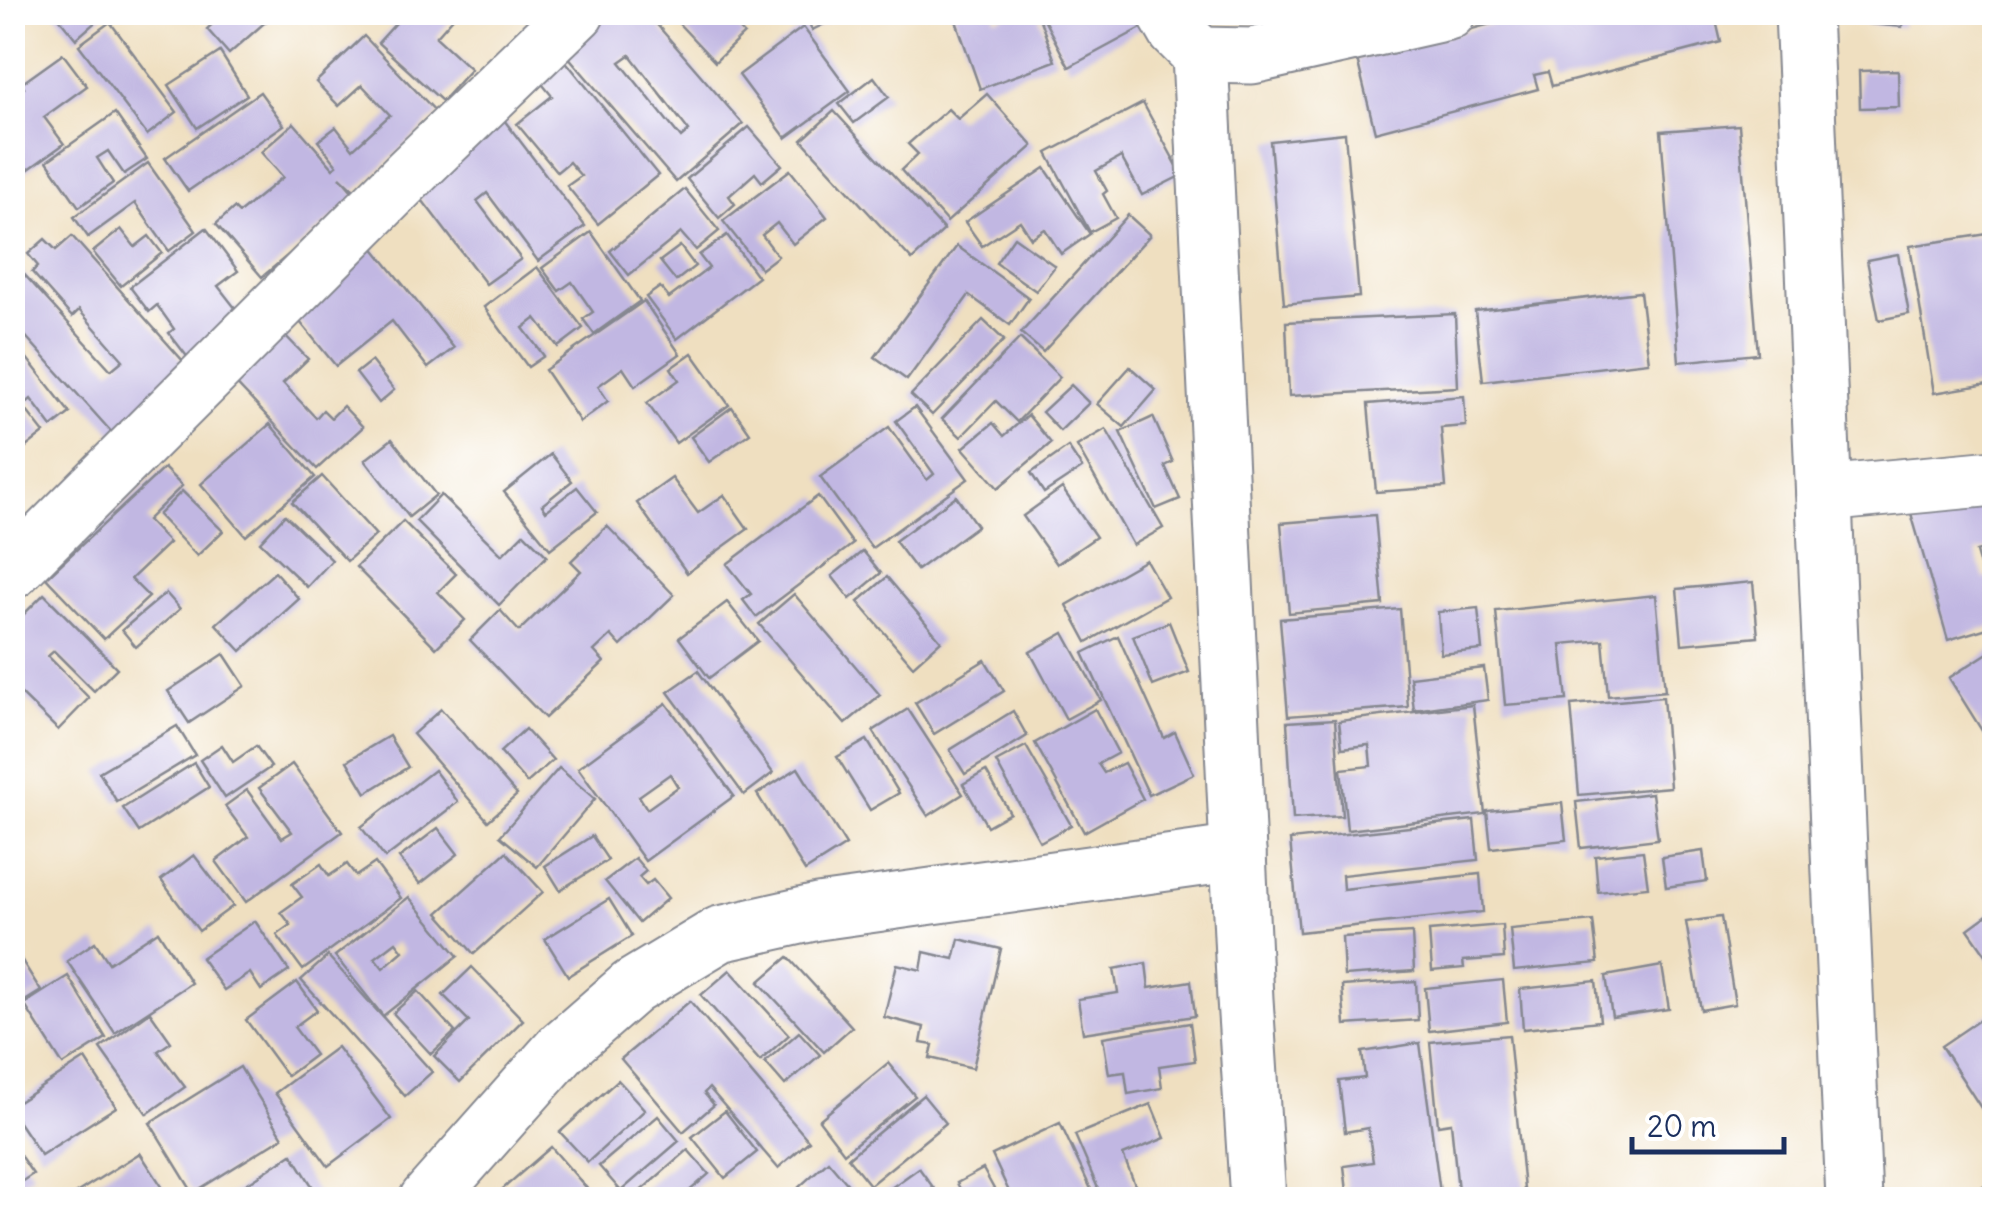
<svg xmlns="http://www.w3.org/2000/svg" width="2007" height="1212" viewBox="0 0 2007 1212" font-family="Delius,sans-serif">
  <rect width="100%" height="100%" fill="#fff"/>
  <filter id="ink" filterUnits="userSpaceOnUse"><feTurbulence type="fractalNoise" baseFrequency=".01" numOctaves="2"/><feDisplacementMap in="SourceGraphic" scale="20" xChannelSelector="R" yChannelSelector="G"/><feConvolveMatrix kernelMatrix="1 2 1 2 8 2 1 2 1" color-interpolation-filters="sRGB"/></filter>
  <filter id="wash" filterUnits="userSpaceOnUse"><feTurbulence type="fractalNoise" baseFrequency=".0048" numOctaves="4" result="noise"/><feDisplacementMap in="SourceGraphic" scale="40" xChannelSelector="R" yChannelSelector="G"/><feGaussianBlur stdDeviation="2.25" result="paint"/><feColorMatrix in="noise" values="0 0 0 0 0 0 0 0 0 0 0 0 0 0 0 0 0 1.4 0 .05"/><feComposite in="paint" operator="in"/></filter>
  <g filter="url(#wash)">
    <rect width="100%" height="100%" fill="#efdfc0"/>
    <g id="blocks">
      <g fill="#c1b7e2" fill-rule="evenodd">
        <path d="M 54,12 L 107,12 L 76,39 Z"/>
        <path d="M 225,12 L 267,12 L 271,17 L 229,54 L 207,29 Z"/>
        <path d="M 406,12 L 458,12 L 436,37 L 471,69 L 442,101 L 378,43 Z"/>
        <path d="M 601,12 L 646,12 L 743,124 L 676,182 L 561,48 ZM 630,55 L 689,131 L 681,138 L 620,62 Z"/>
        <path d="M 668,12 L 723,12 L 744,34 L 715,62 Z"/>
        <path d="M 804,12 L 849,12 L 812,30 Z"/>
        <path d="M 953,12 L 994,12 L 996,19 L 1016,12 L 1037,12 L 1055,61 L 980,89 Z"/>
        <path d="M 1040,12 L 1141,12 L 1147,25 L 1069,67 Z"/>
        <path d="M 1537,12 L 1714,12 L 1721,42 L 1552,86 L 1548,72 L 1534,75 L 1538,89 L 1375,132 L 1357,59 Z"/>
        <path d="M 1860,12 L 1903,12 L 1902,27 L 1859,23 Z"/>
        <path d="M 110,22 L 177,112 L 147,135 L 79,45 Z"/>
        <path d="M 803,27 L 850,91 L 786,138 L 739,75 Z"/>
        <path d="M 364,36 L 438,114 L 355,191 L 340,177 L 357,197 L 262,277 L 216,224 L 234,208 L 239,213 L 283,177 L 261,152 L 294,123 L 333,168 L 337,165 L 318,141 L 336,127 L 353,149 L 390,115 L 362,85 L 339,106 L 316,82 Z"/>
        <path d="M 220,52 L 247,95 L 197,128 L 169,85 Z"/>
        <path d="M 559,53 L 658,175 L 598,224 L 567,186 L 581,176 L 569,162 L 557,172 L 517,124 L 552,96 L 534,74 Z"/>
        <path d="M 63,54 L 87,86 L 44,117 L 64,144 L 22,174 L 12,161 L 12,96 L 24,88 L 21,84 Z"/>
        <path d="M 1898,70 L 1899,107 L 1860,108 L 1859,71 Z"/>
        <path d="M 874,77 L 889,97 L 854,123 L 839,104 Z"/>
        <path d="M 260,92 L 284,125 L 188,191 L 165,158 Z"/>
        <path d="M 987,94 L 1033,146 L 947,222 L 901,170 L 918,154 L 908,144 L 948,109 L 958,119 Z"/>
        <path d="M 1143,103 L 1182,175 L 1142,195 L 1121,157 L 1096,171 L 1107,191 L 1103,194 L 1116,218 L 1090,232 L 1047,153 Z"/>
        <path d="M 834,111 L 944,230 L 912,260 L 802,140 Z"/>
        <path d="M 115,113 L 147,159 L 124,174 L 108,151 L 97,158 L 113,183 L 79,207 L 47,161 Z"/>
        <path d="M 501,116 L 585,226 L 538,261 L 487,193 L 477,201 L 521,259 L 486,284 L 410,184 Z"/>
        <path d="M 1739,125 L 1758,354 L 1679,362 L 1661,131 Z"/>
        <path d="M 749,127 L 782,165 L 762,182 L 755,173 L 729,196 L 735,204 L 719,218 L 687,179 Z"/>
        <path d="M 1345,133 L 1359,297 L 1284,304 L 1270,141 Z"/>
        <path d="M 148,163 L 196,231 L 169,251 L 135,203 L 88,237 L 74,217 Z"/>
        <path d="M 1045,168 L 1090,234 L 1061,254 L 1045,229 L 1031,238 L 1020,221 L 982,246 L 965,222 Z"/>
        <path d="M 790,170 L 827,217 L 793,244 L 777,223 L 762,235 L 778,256 L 761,269 L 723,221 Z"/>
        <path d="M 685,189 L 719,231 L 696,250 L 681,233 L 629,275 L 610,251 Z"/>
        <path d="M 1128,215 L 1150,235 L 1043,352 L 1021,333 Z"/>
        <path d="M 206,228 L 238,271 L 218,286 L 243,318 L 189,359 L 169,333 L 174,329 L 157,305 L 149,312 L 130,287 Z"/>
        <path d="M 121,229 L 135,247 L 149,236 L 162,253 L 121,286 L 93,252 Z"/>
        <path d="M 591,232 L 640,301 L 594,334 L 583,319 L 593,312 L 572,282 L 559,291 L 542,268 Z"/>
        <path d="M 1994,233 L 1994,383 L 1934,393 L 1910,246 Z"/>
        <path d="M 727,235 L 758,277 L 677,339 L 646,297 L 660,287 L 669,298 L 709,268 L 699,255 Z"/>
        <path d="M 72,236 L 191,370 L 116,437 L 12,321 L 12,261 L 111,370 L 123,360 L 79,310 L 72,317 L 32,272 L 38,266 L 28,254 L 45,239 L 56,250 Z"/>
        <path d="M 1014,237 L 1055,266 L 1036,291 L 996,263 Z"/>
        <path d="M 372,246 L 454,348 L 428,368 L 392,321 L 336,366 L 291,311 Z"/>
        <path d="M 680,246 L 695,266 L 676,281 L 660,261 Z"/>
        <path d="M 957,246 L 1029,298 L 1010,325 L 969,295 L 907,380 L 875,357 Z"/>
        <path d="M 1898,254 L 1909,314 L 1879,320 L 1867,260 Z"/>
        <path d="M 537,267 L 583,328 L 558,347 L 536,318 L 523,328 L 544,356 L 528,367 L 484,307 Z"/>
        <path d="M 1640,292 L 1649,362 L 1483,381 L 1475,311 Z"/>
        <path d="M 644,301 L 680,354 L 635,386 L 623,368 L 598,386 L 608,401 L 580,422 L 545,370 Z"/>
        <path d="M 1455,314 L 1458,387 L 1289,396 L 1286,322 Z"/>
        <path d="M 983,320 L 1004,340 L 932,415 L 911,395 Z"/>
        <path d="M 278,328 L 308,359 L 283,383 L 316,418 L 323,410 L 331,418 L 343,406 L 363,427 L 317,469 L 229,376 Z"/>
        <path d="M 1020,338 L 1060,377 L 1017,422 L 996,401 L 961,437 L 942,419 Z"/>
        <path d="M 692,353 L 729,405 L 676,443 L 647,403 L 679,380 L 671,368 Z"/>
        <path d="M 26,357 L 70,413 L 52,427 L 31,399 L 23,406 L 44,433 L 17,454 L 12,448 L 12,367 Z"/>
        <path d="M 371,361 L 394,390 L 379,403 L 356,373 Z"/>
        <path d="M 1130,367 L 1156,390 L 1124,427 L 1097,404 Z"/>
        <path d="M 1071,385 L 1089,403 L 1060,431 L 1042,412 Z"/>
        <path d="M 1464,396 L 1466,426 L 1441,428 L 1446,487 L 1376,492 L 1368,404 Z"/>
        <path d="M 732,407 L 750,433 L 709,462 L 691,437 Z"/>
        <path d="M 915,407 L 968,479 L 872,548 L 820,477 L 889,427 L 927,480 L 934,474 L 896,421 Z"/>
        <path d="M 1028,415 L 1051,443 L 998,488 L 963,448 L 993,423 L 1004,436 Z"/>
        <path d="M 1153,417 L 1173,462 L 1165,466 L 1180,499 L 1156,509 L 1120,432 Z"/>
        <path d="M 270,424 L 315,477 L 246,536 L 201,484 Z"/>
        <path d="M 1106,429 L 1163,528 L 1133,545 L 1077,446 Z"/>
        <path d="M 392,439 L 436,495 L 409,517 L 365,460 Z"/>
        <path d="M 1068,447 L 1082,468 L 1044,493 L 1031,473 Z"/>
        <path d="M 551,454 L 572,481 L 542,505 L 546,511 L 577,487 L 597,512 L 550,549 L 504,492 Z"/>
        <path d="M 164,468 L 182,486 L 147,520 L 169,543 L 131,579 L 149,597 L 104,639 L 46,578 Z"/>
        <path d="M 322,476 L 376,535 L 347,561 L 292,502 Z"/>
        <path d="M 672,478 L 698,513 L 724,495 L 748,529 L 687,573 L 637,503 Z"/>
        <path d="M 1062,488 L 1096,537 L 1057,564 L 1023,516 Z"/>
        <path d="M 1994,488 L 1994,564 L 1989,548 L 1976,552 L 1984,579 L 1994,576 L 1994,626 L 1948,640 L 1911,513 Z"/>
        <path d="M 182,491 L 223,531 L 197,556 L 158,515 Z"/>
        <path d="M 441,495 L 502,555 L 524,533 L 547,556 L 499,605 L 416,521 Z"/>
        <path d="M 818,496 L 853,544 L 756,617 L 743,600 L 751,594 L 727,564 Z"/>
        <path d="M 956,496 L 977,526 L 917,570 L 895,541 Z"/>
        <path d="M 285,515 L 332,560 L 307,587 L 260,542 Z"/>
        <path d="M 1375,515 L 1383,604 L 1289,613 L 1281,523 Z"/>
        <path d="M 403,521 L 456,574 L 438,592 L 465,620 L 436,648 L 356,567 Z"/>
        <path d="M 607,526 L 674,595 L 621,646 L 611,635 L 594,651 L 604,662 L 545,718 L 470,640 L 500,610 L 519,631 L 581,571 L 571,561 Z"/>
        <path d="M 863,551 L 881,573 L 850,599 L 832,576 Z"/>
        <path d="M 1146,560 L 1167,597 L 1087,642 L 1067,605 Z"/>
        <path d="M 275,572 L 299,599 L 241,651 L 216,624 Z"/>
        <path d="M 887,577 L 941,641 L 913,666 L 858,602 Z"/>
        <path d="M 1753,582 L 1758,637 L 1682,644 L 1677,589 Z"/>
        <path d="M 166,593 L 180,609 L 136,647 L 122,630 Z"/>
        <path d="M 44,594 L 117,668 L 94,691 L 54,651 L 48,656 L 89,698 L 58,730 L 12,685 L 12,626 Z"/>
        <path d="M 794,594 L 880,695 L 845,724 L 759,624 Z"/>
        <path d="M 1656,595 L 1665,691 L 1608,696 L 1603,640 L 1561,644 L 1567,700 L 1505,705 L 1496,611 Z"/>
        <path d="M 727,602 L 758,641 L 709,678 L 679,638 Z"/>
        <path d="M 1478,608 L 1482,650 L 1441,654 L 1438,612 Z"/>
        <path d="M 1400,609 L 1408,707 L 1288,716 L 1280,619 Z"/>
        <path d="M 1169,622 L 1189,672 L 1153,686 L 1133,636 Z"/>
        <path d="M 1064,633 L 1101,700 L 1066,719 L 1030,652 Z"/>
        <path d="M 1118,636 L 1164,738 L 1175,732 L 1194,774 L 1149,795 L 1083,653 Z"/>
        <path d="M 1994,649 L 1994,750 L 1949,678 Z"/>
        <path d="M 224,654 L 245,686 L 189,723 L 168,691 Z"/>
        <path d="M 985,660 L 1004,691 L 934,734 L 915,703 Z"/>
        <path d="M 1484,668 L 1488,700 L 1414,710 L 1410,677 Z"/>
        <path d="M 698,671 L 773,773 L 744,795 L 668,692 Z"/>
        <path d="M 1663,697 L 1670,787 L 1579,795 L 1571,705 Z"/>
        <path d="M 666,703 L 734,796 L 645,861 L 578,768 ZM 670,774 L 678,787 L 647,809 L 639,796 Z"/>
        <path d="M 1473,705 L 1485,814 L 1347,830 L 1341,769 L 1371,766 L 1369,745 L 1342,748 L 1339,721 Z"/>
        <path d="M 441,709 L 517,795 L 488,821 L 413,734 Z"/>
        <path d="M 908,709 L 963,794 L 928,816 L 873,731 Z"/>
        <path d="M 1095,709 L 1118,753 L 1098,764 L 1104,773 L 1124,763 L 1143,799 L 1084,832 L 1035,743 Z"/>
        <path d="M 1013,711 L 1027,736 L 965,774 L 950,750 Z"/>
        <path d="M 1335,719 L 1342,816 L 1293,819 L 1287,722 Z"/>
        <path d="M 177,726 L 195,755 L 117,802 L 99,772 Z"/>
        <path d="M 525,729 L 553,760 L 527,783 L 500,752 Z"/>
        <path d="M 389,736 L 408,767 L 366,793 L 347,761 Z"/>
        <path d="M 867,740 L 899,793 L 870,810 L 837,757 Z"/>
        <path d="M 222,745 L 233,762 L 256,746 L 271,767 L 225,798 L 200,760 Z"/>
        <path d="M 1026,746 L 1071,825 L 1040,842 L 996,762 Z"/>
        <path d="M 194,763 L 209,787 L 139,832 L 123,808 Z"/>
        <path d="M 292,764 L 342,832 L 246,902 L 216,861 L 248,837 L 225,806 L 247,790 L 282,838 L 292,832 L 259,788 Z"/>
        <path d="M 559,768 L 595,799 L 537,867 L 500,836 Z"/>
        <path d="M 798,768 L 846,845 L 805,871 L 757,794 Z"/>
        <path d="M 434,770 L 458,802 L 385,858 L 361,827 Z"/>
        <path d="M 986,771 L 1010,813 L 987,826 L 963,784 Z"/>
        <path d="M 1652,793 L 1658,839 L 1581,848 L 1576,802 Z"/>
        <path d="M 1562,803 L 1566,840 L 1491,848 L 1487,811 Z"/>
        <path d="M 1474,820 L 1478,860 L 1342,875 L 1343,889 L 1480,874 L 1483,912 L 1299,932 L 1290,840 Z"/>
        <path d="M 438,828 L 458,854 L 420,884 L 399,858 Z"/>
        <path d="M 592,836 L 608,860 L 560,890 L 545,866 Z"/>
        <path d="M 1643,851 L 1648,887 L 1598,892 L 1595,856 Z"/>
        <path d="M 1703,851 L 1707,881 L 1666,887 L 1662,857 Z"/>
        <path d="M 506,852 L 543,892 L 474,954 L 438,913 Z"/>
        <path d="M 194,855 L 233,906 L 199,931 L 161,880 Z"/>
        <path d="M 635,858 L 646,871 L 639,877 L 646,885 L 653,880 L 668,898 L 639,923 L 605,881 Z"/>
        <path d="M 375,863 L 401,898 L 303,970 L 277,935 L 291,925 L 281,912 L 302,897 L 292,884 L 321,864 L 329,876 L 347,864 L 356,876 Z"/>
        <path d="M 409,897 L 458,956 L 383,1016 L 335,956 ZM 396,942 L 403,951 L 383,968 L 375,958 Z"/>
        <path d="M 609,899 L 632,936 L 568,976 L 545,939 Z"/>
        <path d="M 1994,910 L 1994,966 L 1968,929 Z"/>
        <path d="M 1721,917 L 1735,1004 L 1701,1010 L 1686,922 Z"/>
        <path d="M 255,921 L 289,971 L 261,990 L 250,973 L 224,990 L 201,958 Z"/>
        <path d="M 1593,921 L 1598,963 L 1514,971 L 1510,929 Z"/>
        <path d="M 1502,925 L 1504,958 L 1463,961 L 1464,968 L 1432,971 L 1429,931 Z"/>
        <path d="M 158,931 L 191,983 L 115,1033 L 67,961 L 95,942 L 109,963 Z"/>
        <path d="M 1412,933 L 1414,971 L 1344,976 L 1342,937 Z"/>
        <path d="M 959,939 L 1001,949 L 973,1068 L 930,1058 L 933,1045 L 921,1043 L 924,1027 L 884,1017 L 897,964 L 921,970 L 924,952 L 954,959 Z"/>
        <path d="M 16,951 L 41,991 L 12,1009 L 12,953 Z"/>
        <path d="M 328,956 L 432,1072 L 405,1096 L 301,980 Z"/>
        <path d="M 788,957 L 852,1027 L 824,1052 L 759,982 Z"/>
        <path d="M 1146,963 L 1149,988 L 1191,981 L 1195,1016 L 1083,1033 L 1078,999 L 1118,993 L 1114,969 Z"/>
        <path d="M 1662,966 L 1669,1009 L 1612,1017 L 1606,976 Z"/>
        <path d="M 472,967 L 523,1020 L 460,1082 L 434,1056 L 469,1021 L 443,995 Z"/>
        <path d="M 730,970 L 789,1035 L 760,1061 L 701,995 Z"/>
        <path d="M 68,976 L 106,1038 L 63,1065 L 24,1004 Z"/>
        <path d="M 1503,980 L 1507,1022 L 1429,1031 L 1425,988 Z"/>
        <path d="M 1416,981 L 1418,1020 L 1345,1025 L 1342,986 Z"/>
        <path d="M 1596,981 L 1600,1021 L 1523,1029 L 1520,989 Z"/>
        <path d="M 297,982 L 317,1010 L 294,1027 L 315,1055 L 287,1076 L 246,1020 Z"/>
        <path d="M 418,991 L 455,1032 L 431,1054 L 393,1013 Z"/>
        <path d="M 690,1001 L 809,1141 L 778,1168 L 709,1088 L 704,1093 L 714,1105 L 683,1132 L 621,1059 Z"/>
        <path d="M 1994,1010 L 1994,1128 L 1941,1046 Z"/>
        <path d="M 150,1012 L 171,1042 L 158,1051 L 185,1087 L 147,1114 L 100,1048 Z"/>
        <path d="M 1190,1023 L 1195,1061 L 1159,1066 L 1162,1088 L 1128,1094 L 1125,1072 L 1109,1074 L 1103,1037 Z"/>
        <path d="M 799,1032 L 820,1055 L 785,1085 L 765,1062 Z"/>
        <path d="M 1509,1035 L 1525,1200 L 1459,1200 L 1451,1123 L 1438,1125 L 1430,1042 Z"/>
        <path d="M 1420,1043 L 1441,1200 L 1348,1200 L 1344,1166 L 1373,1162 L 1368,1128 L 1345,1132 L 1339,1081 L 1365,1078 L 1362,1052 Z"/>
        <path d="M 337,1047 L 391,1119 L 328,1166 L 275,1093 Z"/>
        <path d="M 85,1059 L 116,1107 L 41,1155 L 12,1112 L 12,1106 Z"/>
        <path d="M 888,1063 L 915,1096 L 844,1153 L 819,1120 Z"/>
        <path d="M 240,1067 L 283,1137 L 193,1193 L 150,1123 Z"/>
        <path d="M 618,1080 L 645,1110 L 588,1162 L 560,1132 Z"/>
        <path d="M 923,1095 L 946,1123 L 870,1185 L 848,1158 Z"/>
        <path d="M 1151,1104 L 1165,1138 L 1123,1155 L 1141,1200 L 1103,1200 L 1075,1135 Z"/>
        <path d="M 725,1111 L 757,1152 L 725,1178 L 692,1137 Z"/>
        <path d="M 658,1116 L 679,1141 L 621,1191 L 599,1166 Z"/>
        <path d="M 1060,1123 L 1096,1200 L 1013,1200 L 992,1155 Z"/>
        <path d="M 12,1144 L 33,1174 L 12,1188 Z"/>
        <path d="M 551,1147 L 597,1200 L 490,1200 Z"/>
        <path d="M 688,1150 L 709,1174 L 679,1200 L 630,1200 Z"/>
        <path d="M 140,1153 L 163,1188 L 144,1200 L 65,1200 Z"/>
        <path d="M 292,1154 L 321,1200 L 222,1200 Z"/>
        <path d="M 828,1161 L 861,1200 L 810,1200 L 799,1187 Z"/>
        <path d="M 919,1168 L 938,1194 L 930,1200 L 882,1200 L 880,1196 Z"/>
        <path d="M 983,1169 L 1000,1200 L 966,1200 L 957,1183 Z"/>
        <path d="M 1994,1179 L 1994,1200 L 1972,1200 L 1969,1195 Z"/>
      </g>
    </g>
  </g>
  <g filter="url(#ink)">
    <use href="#blocks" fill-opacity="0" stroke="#85878f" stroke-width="2.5"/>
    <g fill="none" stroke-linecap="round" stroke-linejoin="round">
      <g stroke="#85878f" stroke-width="59">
        <g id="minor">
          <path d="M 1165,12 L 1176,31 L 1200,55 L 1245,999 L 1258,1200"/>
          <path d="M 1803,12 L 1854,1200"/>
          <path d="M 1200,55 L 1252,56 L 1448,12"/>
          <path d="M 1824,494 L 1994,478"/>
          <path d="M 12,571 L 410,173 L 577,12"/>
          <path d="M 427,1200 L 562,1048 L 632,987 L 720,934 L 818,912 L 1238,853"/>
        </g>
      </g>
      <use href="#minor" stroke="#fff" stroke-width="55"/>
    </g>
  </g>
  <rect width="2007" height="1212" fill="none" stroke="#fff" stroke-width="50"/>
  <path d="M1632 1137v15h152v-15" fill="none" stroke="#1b2f5e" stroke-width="5"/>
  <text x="1647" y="1137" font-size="30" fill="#1b2f5e" stroke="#ffffff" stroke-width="8" paint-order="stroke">20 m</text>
</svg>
